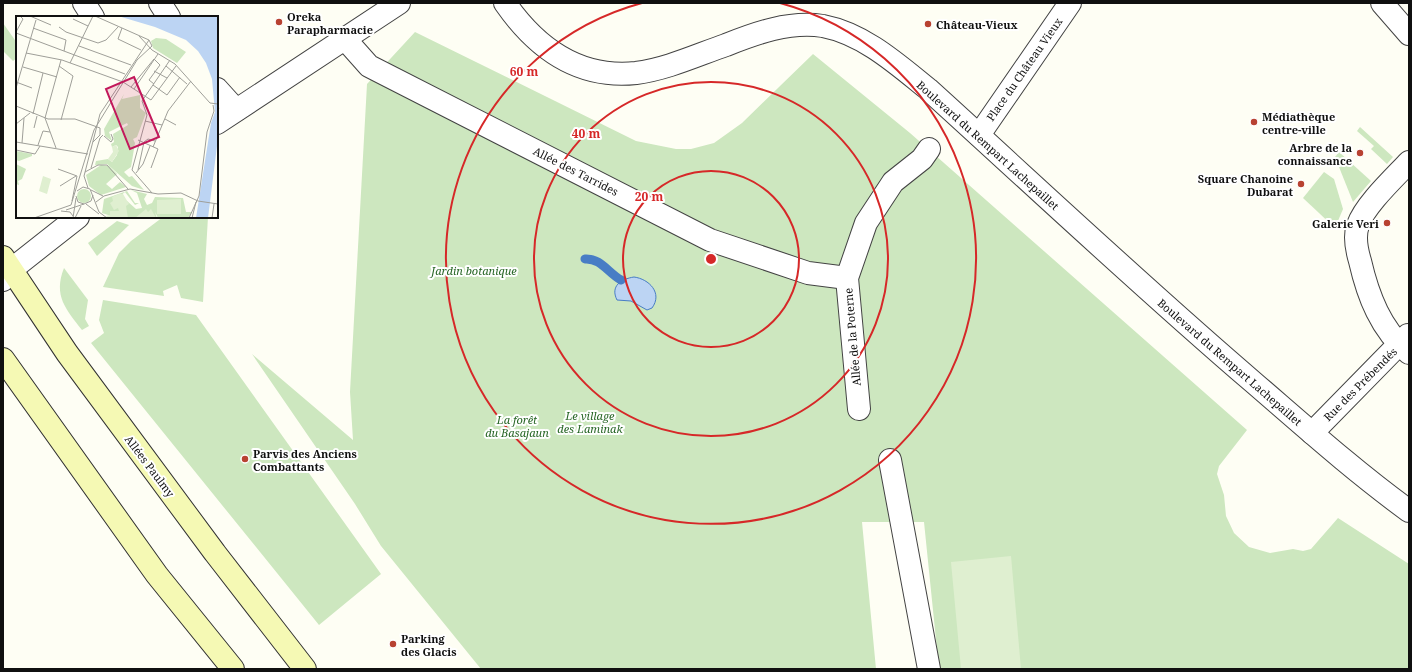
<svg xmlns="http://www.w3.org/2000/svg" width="1412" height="672" viewBox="0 0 1412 672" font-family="'Noto Serif',serif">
  <rect width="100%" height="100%" fill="#fefef4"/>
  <g fill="#cde7bf">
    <path d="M 3,23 L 17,43 L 17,58 L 13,61 L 3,51 Z"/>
    <path d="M 415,32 L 636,141 L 676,149 L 691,149 L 714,143 L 742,123 L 813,54 L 910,133 L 1247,430 L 1219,466 L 1217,474 L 1224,495 L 1226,516 L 1234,533 L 1249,547 L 1270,553 L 1293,549 L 1303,551 L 1311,549 L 1338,518 L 1409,564 L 1409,669 L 939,669 L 924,522 L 862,522 L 876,669 L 481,669 L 381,546 L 355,504 L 252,354 L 353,440 L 350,392 L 367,84 Z"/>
    <path d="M 1360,127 L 1393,157 L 1387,164 L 1371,149 L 1374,146 L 1357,131 Z"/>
    <path d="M 1339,152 L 1371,181 L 1353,202 L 1335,157 Z"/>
    <path d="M 1324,172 L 1334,179 L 1343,209 L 1335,228 L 1303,198 Z"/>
    <path d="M 163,217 L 208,217 L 203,302 L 181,298 L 177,285 L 163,291 L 164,296 L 103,287 L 119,253 L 131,241 Z"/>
    <path d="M 117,221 L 129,225 L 97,256 L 88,243 Z"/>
    <path d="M 64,268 L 88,300 L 85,319 L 89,326 L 82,330 C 66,309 53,296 64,268 Z"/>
    <path d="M 103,300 L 196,315 L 381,574 L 319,625 L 91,343 L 104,333 L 99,320 Z"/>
  </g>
  <path fill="#dfefd0" d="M 1011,556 L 1021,669 L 961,669 L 951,562 Z"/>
  <path fill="#bcd4f3" stroke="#487dc5" d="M 634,277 C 649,279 663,293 652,308 L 647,310 L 631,301 L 617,300 C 610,286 621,279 634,277 Z"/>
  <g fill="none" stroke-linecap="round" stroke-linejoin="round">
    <path stroke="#487dc5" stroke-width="9" d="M 585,259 C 601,258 608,273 621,280"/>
    <g stroke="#434343" stroke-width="24">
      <g id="street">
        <path d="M 84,3 L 93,17"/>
        <path d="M 160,3 L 169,17"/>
        <path d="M 505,3 C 537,49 579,79 636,73 C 667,69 697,55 726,45 C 756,33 789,21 823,26 C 864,34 897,64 928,89 C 1036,187 1142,287 1253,382 C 1304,426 1354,471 1409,511"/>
        <path d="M 1382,3 L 1409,34"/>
        <path d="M 345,39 L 369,66 L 710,240 L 808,273 L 847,278"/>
        <path d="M 217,89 L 236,110"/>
        <path d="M 217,123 L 399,3"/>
        <path d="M 979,135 L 1070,3"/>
        <path d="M 1409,162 C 1394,178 1365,205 1358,225 C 1354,236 1357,251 1360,261 C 1368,296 1381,330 1409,353"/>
        <path d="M 3,280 L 12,269 L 78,217"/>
        <path d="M 859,409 L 847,278 L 866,223 L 893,182 L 922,159 L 929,149"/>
        <path d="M 1312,433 L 1408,335"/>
        <path d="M 890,460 L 929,669"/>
      </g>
    </g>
    <g stroke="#323232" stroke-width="24">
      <g id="secondary">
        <path d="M 3,257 L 67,353 L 215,553 L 305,669"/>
        <path d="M 3,359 L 157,575 L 233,669"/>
      </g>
    </g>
    <use href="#street" stroke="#fff" stroke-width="22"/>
    <use href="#secondary" stroke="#f5f9b4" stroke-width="22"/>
  </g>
  <g fill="none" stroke="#d62828" stroke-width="2">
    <circle cx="711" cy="259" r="88"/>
    <circle cx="711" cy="259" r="177"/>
    <path d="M780 3A265 265 0 1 1 642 3"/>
  </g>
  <g fill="#b84231" stroke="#fff" stroke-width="1.5">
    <circle cx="279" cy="22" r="4"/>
    <circle cx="928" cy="24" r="4"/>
    <circle cx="1254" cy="122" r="4"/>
    <circle cx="1360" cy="153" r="4"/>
    <circle cx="1301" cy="184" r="4"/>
    <circle cx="1387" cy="223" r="4"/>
    <circle cx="245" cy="459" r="4"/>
    <circle cx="393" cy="644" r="4"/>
  </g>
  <g text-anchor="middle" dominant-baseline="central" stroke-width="4" stroke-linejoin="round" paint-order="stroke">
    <g font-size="11" font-weight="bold" fill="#101010" stroke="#fff" text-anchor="start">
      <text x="287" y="16">Oreka<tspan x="287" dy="13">Parapharmacie</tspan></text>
      <text x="936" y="24">Château-Vieux</text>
      <text x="1262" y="116">Médiathèque<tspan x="1262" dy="13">centre-ville</tspan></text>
      <text x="1352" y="147" text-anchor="end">Arbre de la<tspan x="1352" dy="13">connaissance</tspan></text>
      <text x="1293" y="178" text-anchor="end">Square Chanoine<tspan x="1293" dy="13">Dubarat</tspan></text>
      <text x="1379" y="223" text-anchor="end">Galerie Veri</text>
      <text x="253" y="453">Parvis des Anciens<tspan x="253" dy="13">Combattants</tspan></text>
      <text x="401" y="638">Parking<tspan x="401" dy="13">des Glacis</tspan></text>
    </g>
    <g font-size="11" fill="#101010" stroke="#fff">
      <text transform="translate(1024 69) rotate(-55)">Place du Château Vieux</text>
      <text transform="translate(988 145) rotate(42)">Boulevard du Rempart Lachepaillet</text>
      <text transform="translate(576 171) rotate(27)">Allée des Tarrides</text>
      <text transform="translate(852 337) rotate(-95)">Allée de la Poterne</text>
      <text transform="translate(1230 362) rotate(41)">Boulevard du Rempart Lachepaillet</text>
      <text transform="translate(1360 384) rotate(-45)">Rue des Prébendés</text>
      <text transform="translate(150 466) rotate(53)">Allées Paulmy</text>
    </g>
    <g font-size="11" font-style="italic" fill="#266524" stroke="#fff">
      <text x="474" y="270">Jardin botanique</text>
      <text x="590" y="415">Le village<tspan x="590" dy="13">des Laminak</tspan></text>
      <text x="517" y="419">La forêt<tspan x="517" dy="13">du Basajaun</tspan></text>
    </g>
  </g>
  <g transform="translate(16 16)">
    <rect width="202" height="202" fill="#fefef4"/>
    <path d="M 140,22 L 150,23 L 170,36 L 161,47 L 137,32 L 135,25 ZM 108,78 L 106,83 L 124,79 L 124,92 L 130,97 L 121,121 L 117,123 L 119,127 L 115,151 L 108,156 L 113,161 L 116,160 L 128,174 L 116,170 L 91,148 L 79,149 L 80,145 L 92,143 L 96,146 L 101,139 L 102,131 L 100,129 L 96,131 L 95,128 L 98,126 L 97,118 L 112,109 L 111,107 L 93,116 L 96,125 L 89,120 L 88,113 ZM 0,135 L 16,138 L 16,140 L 3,145 L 0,144 ZM 0,148 L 10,153 L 6,163 L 2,165 L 3,169 L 0,168 ZM 85,149 L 93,150 L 101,158 L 90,168 L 96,173 L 104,166 L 110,171 L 85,179 L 73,170 L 70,159 ZM61 180a7 7 0 1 1 14 0a7 7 0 1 1-14 0ZM 115,174 L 131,178 L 128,183 L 131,189 L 136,187 L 139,181 L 167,182 L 170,196 L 176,196 L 172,202 L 142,202 L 139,196 L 141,202 L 105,202 L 106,199 L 101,202 L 86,197 L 88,183 L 111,175 L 119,187 L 123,187 L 119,189 L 109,176 L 104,180 L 108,187 L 111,185 L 120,193 L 126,192 L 121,177 Z" fill="#cde7bf"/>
    <path d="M 100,129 L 103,135 L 96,146 L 92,143 L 97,136 L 96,131 ZM 27,160 L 35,163 L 31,178 L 23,175 ZM 103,178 L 107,178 L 113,188 L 110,190 L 112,202 L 93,202 L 89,200 L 94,199 L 94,195 L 103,195 L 102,192 L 98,194 L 94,187 L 97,185 L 96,181 ZM 165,183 L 165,198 L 141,198 L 141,184 ZM 130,193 L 132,196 L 135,193 L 140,202 L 119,202 Z" fill="#dfefd0"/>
    <path d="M 102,0 L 202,1 L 202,122 L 192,202 L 180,202 L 195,107 L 199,96 L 196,63 L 190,47 L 182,35 L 170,24 L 139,11 Z" fill="#bcd4f3"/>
    <path fill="none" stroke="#9f9f99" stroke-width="1" d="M 14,0 L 35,9M 79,0 L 133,24M 57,3 L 72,10M 43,11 L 50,16 L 82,27 L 90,24 L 102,11M 17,12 L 50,24 L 48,35M 106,12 L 102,23 L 125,34M 0,16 L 7,3 L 4,0M 0,17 L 109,58M 123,20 L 136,34 L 159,48 L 194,87 L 202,88M 63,30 L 115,49M 10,37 L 46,44 L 107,66 L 135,84 L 160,50M 54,47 L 77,0M 43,50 L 57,60 L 45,104M 150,50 L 171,68M 7,51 L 41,61M 138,55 L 151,62M 0,66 L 16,72M 138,68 L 133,64 L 144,49 L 138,43M 137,69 L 151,79 L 164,61M 115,71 L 138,43M 0,72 L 20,4M 118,73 L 142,38M 0,90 L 32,103 L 59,103 L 84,112 L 84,119 L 77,126M 17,98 L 27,57M 149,103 L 160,109M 129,105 L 146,109M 0,108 L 14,97M 18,112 L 21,100M 88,120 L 95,126 L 97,123 L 95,118M 122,124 L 142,133 L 135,152M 0,126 L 72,138M 128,126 L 132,123 L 139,125M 6,127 L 8,102M 22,129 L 27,115 L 34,116M 137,131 L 152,95 L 175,65M 40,132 L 29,102 L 45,44M 0,134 L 19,138 L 24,130M 75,152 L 84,122 L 87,119M 42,153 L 61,160M 122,154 L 128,126M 69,156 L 82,149 L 91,149 L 112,173M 120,157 L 127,148 L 134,130M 44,170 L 60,160M 72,172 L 68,160 L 84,98 L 133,24M 75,174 L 87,180M 61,175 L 67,171 L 74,173 L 83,196 L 91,202M 136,177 L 116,154 L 131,99 L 126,85 L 154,44M 60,180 L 62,186 L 68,188 L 75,185 L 77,179M 56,185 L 61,160M 80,186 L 88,180 L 114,173 L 142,178 L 165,177 L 182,185 L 202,188M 70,188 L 83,198M 50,194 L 68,188M 45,195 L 54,196 L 57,200M 18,202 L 55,189 L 78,114 L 121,44 L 136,30 L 133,24M 57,202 L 60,182M 59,202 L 65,190M 173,202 L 183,180 L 191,116 L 198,95 L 197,89M 176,202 L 180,186M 196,202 L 198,188"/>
    <path fill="#c2185b" fill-opacity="0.15" stroke="#c2185b" stroke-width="2" d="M 118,61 L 143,121 L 114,133 L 90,73 Z"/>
    <rect width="202" height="202" fill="none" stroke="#101010" stroke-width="2"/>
  </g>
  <circle cx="711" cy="259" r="6" fill="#d62828" stroke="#fff" stroke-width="2"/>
  <g font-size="12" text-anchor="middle" font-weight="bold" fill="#d62828" stroke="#fff" stroke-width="4" stroke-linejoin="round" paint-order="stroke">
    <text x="524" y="76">60 m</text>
    <text x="586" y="138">40 m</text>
    <text x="649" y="201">20 m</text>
  </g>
  <rect width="1412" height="672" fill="none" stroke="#101010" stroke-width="8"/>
</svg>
